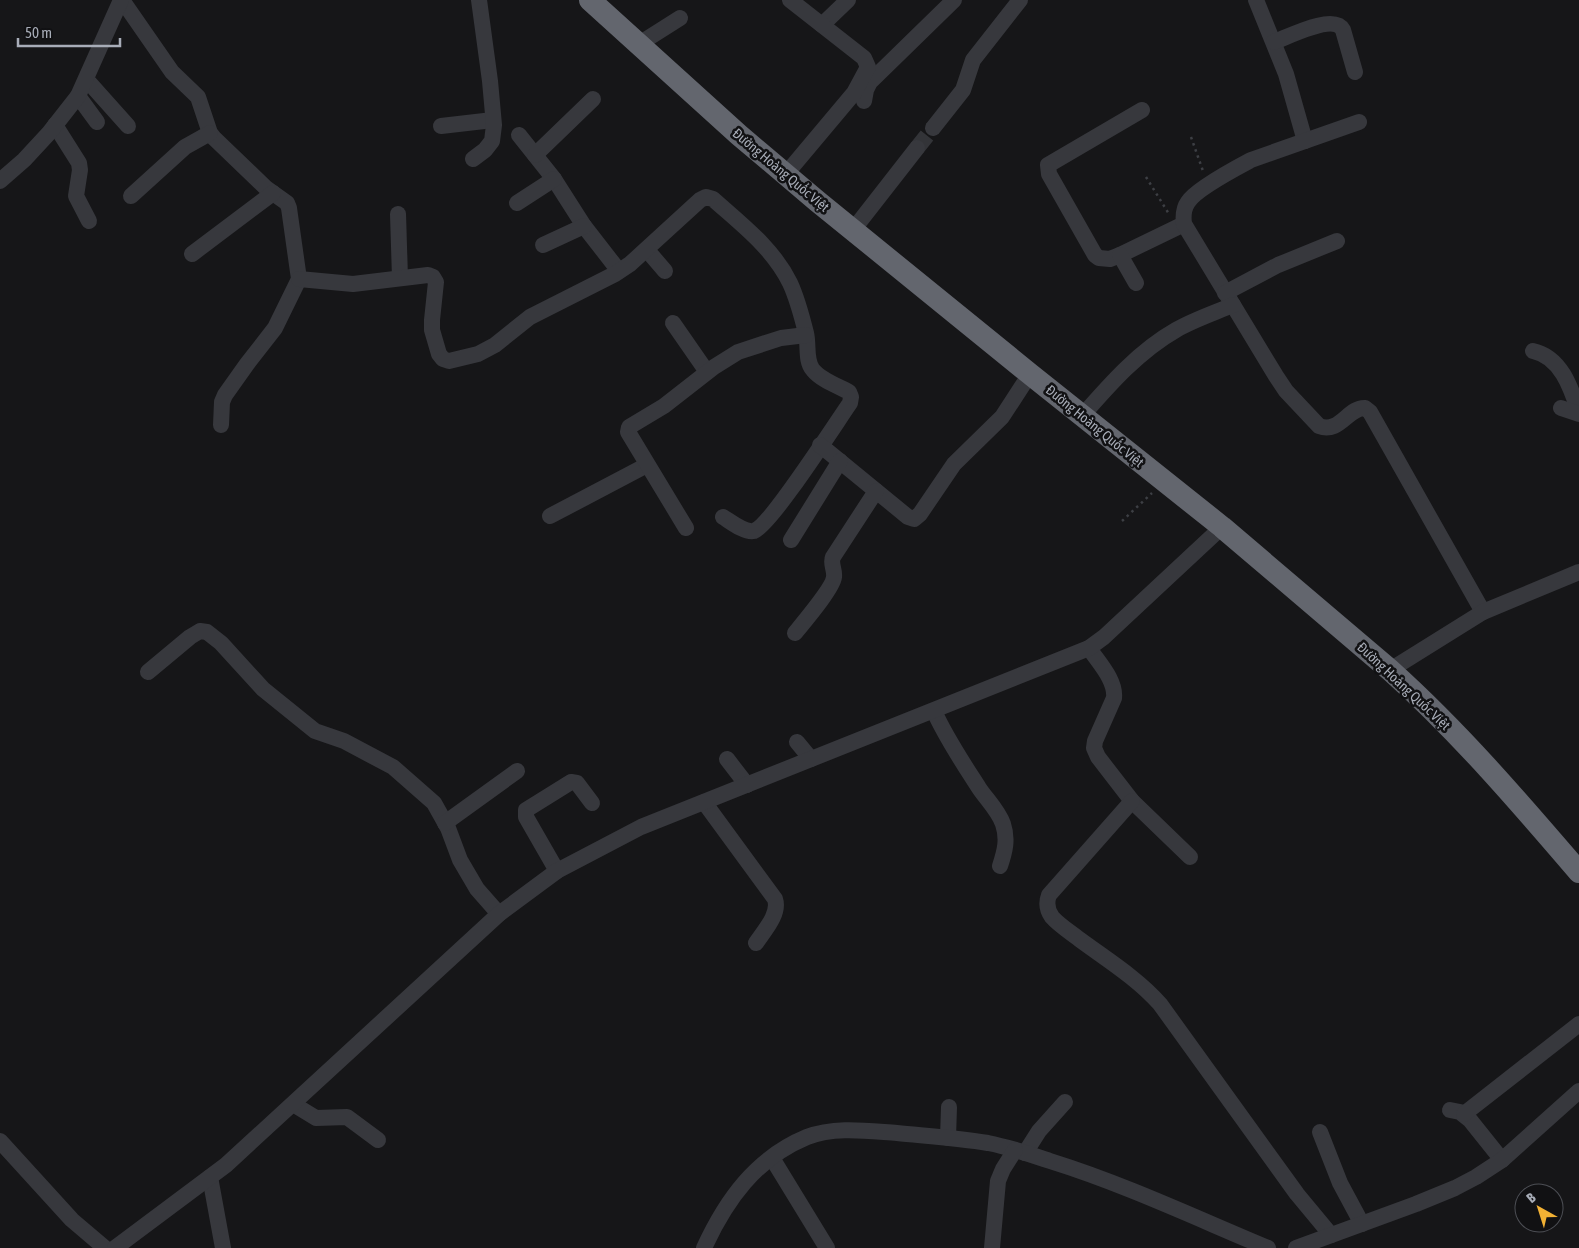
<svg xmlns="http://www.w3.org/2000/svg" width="1579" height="1248" viewBox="0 0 1579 1248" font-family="'Asap Condensed',sans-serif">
  <rect width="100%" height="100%" fill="#161618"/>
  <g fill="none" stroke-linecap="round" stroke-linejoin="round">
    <path stroke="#333438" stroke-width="16" stroke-dasharray="16 8" stroke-linecap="butt" d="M 917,148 L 933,128"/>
    <g stroke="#3d3f44" stroke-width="2.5" stroke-dasharray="2.5 4" stroke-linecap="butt">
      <path d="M 1191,137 L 1203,171"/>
      <path d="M 1146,177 L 1169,214"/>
      <path d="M 1122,521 L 1152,493"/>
    </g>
    <g stroke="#37383d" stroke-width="16">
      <path d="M 122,0 L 172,72 L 198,97 L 210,133 L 214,138 L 266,188 L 287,203 L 289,208 L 299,279 L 275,328 L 247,364 L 225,395 L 222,402 L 221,425"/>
      <path d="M 1256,0 L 1286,74 L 1305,141"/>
      <path d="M 822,25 L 848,0"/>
      <path d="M 1274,42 C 1288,37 1334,13 1343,30 L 1355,72"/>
      <path d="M 639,44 L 680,18"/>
      <path d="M 86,79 L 128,126"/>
      <path d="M 78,96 L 97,122"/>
      <path d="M 864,101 L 866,90 L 870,82 L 954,0"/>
      <path d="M 1142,110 L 1048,165 L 1049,174 L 1095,255 L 1099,258 L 1110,259 L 1120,255 L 1184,224"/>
      <path d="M 1359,122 L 1251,160 C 1236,168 1196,189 1188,202 C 1183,209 1183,216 1184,224 L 1276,376 L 1286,391 L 1319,426 C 1340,434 1348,407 1365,408 L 1370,412 L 1483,612"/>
      <path d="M 55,125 L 79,163 L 80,170 L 76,196 L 89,221"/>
      <path d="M 441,126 L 493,120"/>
      <path d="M 933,128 L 963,90 L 973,60 L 1020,0"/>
      <path d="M 519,135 L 554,179 L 584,226 L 619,271"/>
      <path d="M 535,155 L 593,99"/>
      <path d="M 473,159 L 485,150 L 492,141 L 494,125 L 490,81 L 479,0"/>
      <path d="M 786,174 L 854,93 L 868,67 L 864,58 L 790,0"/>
      <path d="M 0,181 L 24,160 L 49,133 L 78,96 L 121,0"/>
      <path d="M 131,196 L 185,147 L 210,133"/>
      <path d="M 517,203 L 554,179"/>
      <path d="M 398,214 L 400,278"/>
      <path d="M 853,230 L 917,148"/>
      <path d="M 543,245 L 584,226"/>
      <path d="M 647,250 L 665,271"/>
      <path d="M 192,254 L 273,193"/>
      <path d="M 1120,255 L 1136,283"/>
      <path d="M 299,279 L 353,284 L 428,275 L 433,277 L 436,282 L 432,320 L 432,330 L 439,354 L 443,359 L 449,361 L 478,354 L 495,345 L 530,317 L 615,274 L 630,264 L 700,200 L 706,197 L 713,199 C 741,224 773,248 790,283 C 797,298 802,317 806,333 C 809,345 805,361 813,370 C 821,380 838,386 849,392 L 851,397 L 850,403 C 836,423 770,526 754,531 C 745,533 731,522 723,517"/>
      <path d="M 1225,293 L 1278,265 L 1337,241"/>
      <path d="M 673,323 L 707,372"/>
      <path d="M 1533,351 C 1561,357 1571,388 1579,412"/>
      <path d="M 1561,408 L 1579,414"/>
      <path d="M 1082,416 C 1110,384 1139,351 1176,330 C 1193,320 1214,313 1233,305"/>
      <path d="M 820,445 L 908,517 L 914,519 L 920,514 L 954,464 L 1002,417 L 1030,374"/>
      <path d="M 550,516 L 647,465"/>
      <path d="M 686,528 L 628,432 L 629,427 L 664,406 L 714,367 L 738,352 L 781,338 L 806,335"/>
      <path d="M 791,540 L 840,461"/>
      <path d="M 795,633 C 803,623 833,588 834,577 C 835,569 830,564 833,557 L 876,491"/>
      <path d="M 1089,648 C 1098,662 1116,680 1114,698 L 1095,741 L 1094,748 L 1098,757 L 1132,801 L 1190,857"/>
      <path d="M 1390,670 L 1483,612 L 1579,572"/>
      <path d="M 148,672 L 190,637 L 200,631 L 207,632 L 221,643 L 263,689 L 315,731 L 344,741 L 393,767 L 434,803 L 448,828 L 460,860 L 477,889 L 499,914"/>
      <path d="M 934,711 C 946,738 963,763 979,788 C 987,800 998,810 1003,824 C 1008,839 1005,851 1000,866"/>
      <path d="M 797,742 L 811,759"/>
      <path d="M 727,759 L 747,785"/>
      <path d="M 1132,801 L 1049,895 C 1046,903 1047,910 1052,917 C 1059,925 1070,932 1079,939 C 1106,959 1137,978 1160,1004 L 1297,1194 L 1331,1235"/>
      <path d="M 704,802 L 775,899 C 780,914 764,931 756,943"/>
      <path d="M 445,823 L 517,771"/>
      <path d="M 557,871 L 526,817 L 526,810 L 571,782 L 577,783 L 592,803"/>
      <path d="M 293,1104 L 316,1118 L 347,1117 L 378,1140"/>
      <path d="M 1450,1110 L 1460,1112 L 1470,1120 L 1502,1160"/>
      <path d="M 1464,1114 L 1579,1024"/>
      <path d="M 1320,1132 L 1340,1183 L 1362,1224"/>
      <path d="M 948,1138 L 949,1107"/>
      <path d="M 0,1141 L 72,1220 L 105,1248"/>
      <path d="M 1025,1153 L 1039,1131 L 1065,1102"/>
      <path d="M 772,1158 L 827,1248"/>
      <path d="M 210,1177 L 223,1248"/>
      <path d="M 115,1248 L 226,1165 L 499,914 L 557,871 L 641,827 L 1089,648 L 1104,637 L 1222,527"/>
      <path d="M 704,1248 C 726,1200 756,1158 807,1137 C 835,1126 868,1131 897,1133 C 927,1136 958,1138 988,1143 C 1009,1147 1029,1154 1050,1161 C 1124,1184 1196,1218 1268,1248"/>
      <path d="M 992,1248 L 998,1181 L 1003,1169 L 1015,1150"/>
      <path d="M 1296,1248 L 1416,1204 L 1455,1188 L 1476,1177 L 1502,1160 L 1579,1091"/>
    </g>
    <path stroke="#63666e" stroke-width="22" d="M 590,0 L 739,135 L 817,201 L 1030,374 L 1222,527 L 1390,670 C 1459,732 1519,802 1579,872"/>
  </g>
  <g text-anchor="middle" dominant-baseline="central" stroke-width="5" stroke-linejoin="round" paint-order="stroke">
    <g font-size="14" fill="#a8adb8" stroke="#111113">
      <text transform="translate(781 170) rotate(40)">Đường Hoàng Quốc Việt</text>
      <text transform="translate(1095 426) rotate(39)">Đường Hoàng Quốc Việt</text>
      <text transform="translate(1404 686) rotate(43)">Đường Hoàng Quốc Việt</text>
    </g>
  </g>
  <g transform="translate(1539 1208) rotate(321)"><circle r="24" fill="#111113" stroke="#4d4f55"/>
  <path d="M0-4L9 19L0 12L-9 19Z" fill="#f2b134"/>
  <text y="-8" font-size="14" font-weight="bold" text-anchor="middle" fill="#a8adb8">B</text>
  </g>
  <path d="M18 38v8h102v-8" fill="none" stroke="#a8adb8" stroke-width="2.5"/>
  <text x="25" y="38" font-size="15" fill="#a8adb8" stroke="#111113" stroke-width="4" paint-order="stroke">50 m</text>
</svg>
